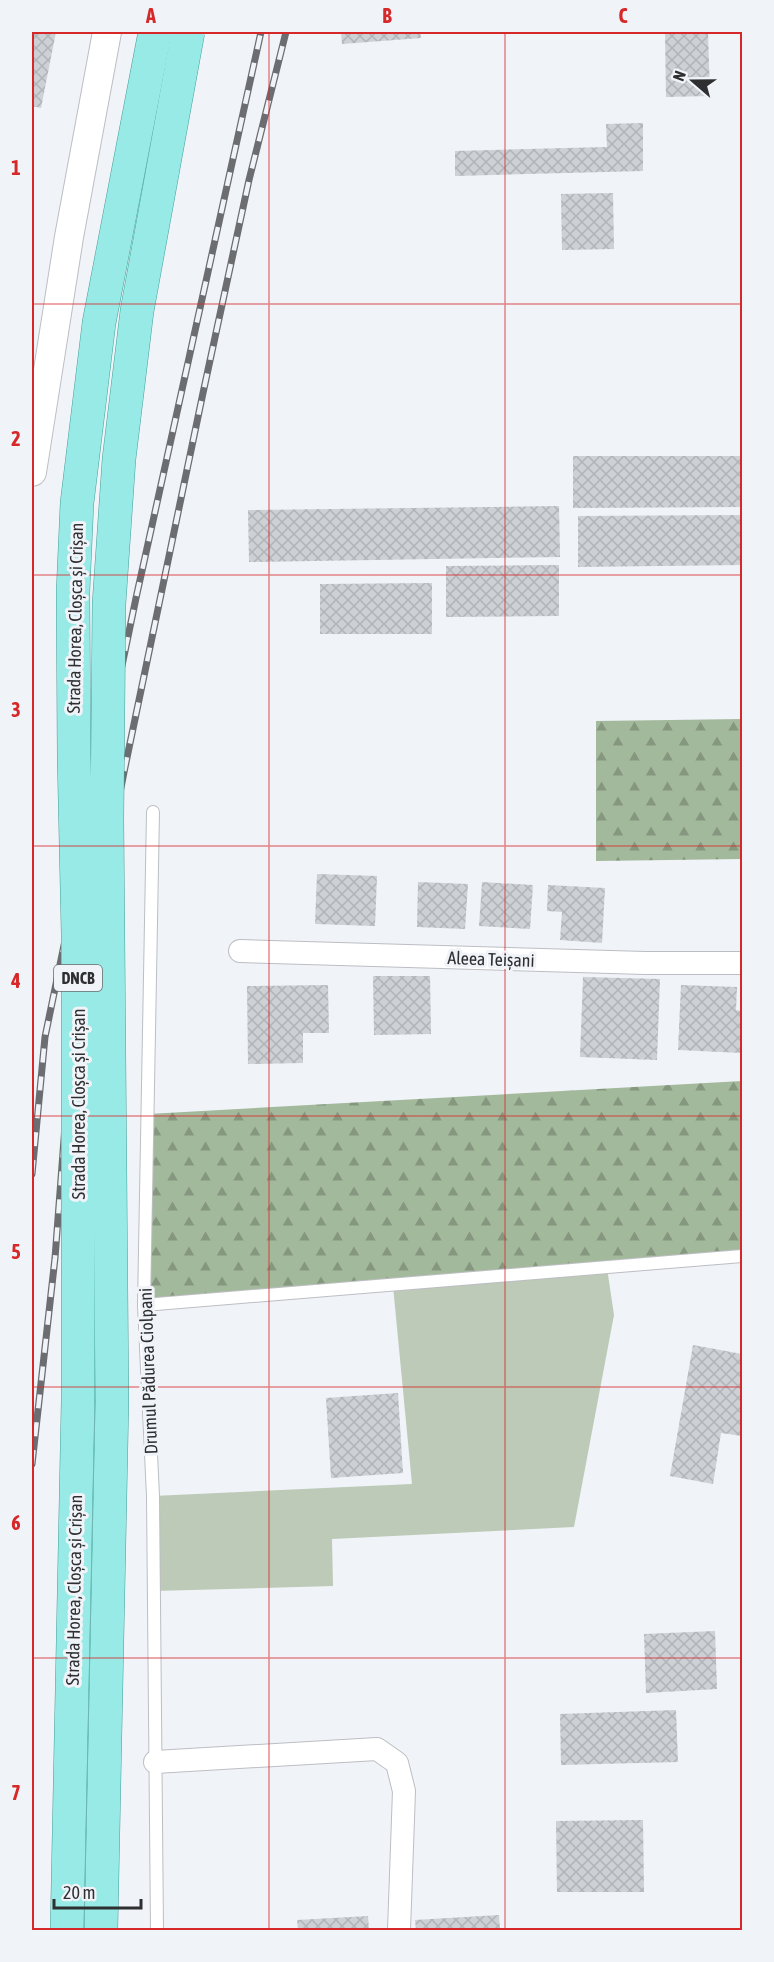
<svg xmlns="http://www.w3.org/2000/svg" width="774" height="1962" viewBox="0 0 774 1962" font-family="'Asap Condensed',sans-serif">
  <defs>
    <pattern id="forest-firs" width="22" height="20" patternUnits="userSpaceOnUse" patternTransform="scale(1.5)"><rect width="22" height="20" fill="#a3b99b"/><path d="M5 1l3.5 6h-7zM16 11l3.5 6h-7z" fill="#85977f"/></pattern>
    <pattern id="building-cross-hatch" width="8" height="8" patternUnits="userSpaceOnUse" patternTransform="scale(1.5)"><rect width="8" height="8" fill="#cdd0d5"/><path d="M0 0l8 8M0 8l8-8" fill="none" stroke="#b0b3b7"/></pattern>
  </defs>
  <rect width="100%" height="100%" fill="#f0f3f8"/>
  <path fill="#bccab7" d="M 607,1268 L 614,1315 L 574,1527 L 332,1539 L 333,1586 L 154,1591 L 153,1496 L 412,1484 L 393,1286 Z"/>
  <g fill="url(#forest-firs)">
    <path d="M 742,719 L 742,859 L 596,861 L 596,721 Z"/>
    <path d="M 742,1081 L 742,1256 L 144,1305 L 148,1114 Z"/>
  </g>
  <g fill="url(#building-cross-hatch)">
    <path d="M 32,32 L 56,32 L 41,108 L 32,106 Z"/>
    <path d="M 341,32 L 420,32 L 421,38 L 342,44 Z"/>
    <path d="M 665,32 L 708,32 L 710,96 L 666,97 Z"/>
    <path d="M 643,123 L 643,171 L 455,176 L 455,151 L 607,147 L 606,124 Z"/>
    <path d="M 613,193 L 614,249 L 562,250 L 561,194 Z"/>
    <path d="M 573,456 L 742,456 L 742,507 L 573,508 Z"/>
    <path d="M 559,506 L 560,557 L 249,562 L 248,510 Z"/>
    <path d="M 742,515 L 742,565 L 578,567 L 578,516 Z"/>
    <path d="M 559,565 L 559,616 L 446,617 L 446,566 Z"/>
    <path d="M 432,583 L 432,634 L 320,634 L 320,584 Z"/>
    <path d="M 317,874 L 377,876 L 375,926 L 315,924 Z"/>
    <path d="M 418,882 L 468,884 L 465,929 L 417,927 Z"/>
    <path d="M 482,882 L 533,885 L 530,929 L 479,926 Z"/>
    <path d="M 548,885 L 605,888 L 602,943 L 560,940 L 562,912 L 547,911 Z"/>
    <path d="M 373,976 L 430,976 L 431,1034 L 374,1035 Z"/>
    <path d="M 583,977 L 660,979 L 657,1060 L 580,1057 Z"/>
    <path d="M 328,985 L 329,1033 L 303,1033 L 303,1063 L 248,1064 L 247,986 Z"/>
    <path d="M 681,985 L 737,987 L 736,1010 L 742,1011 L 742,1053 L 678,1050 Z"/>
    <path d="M 693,1345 L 742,1354 L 742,1436 L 721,1433 L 713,1484 L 670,1476 Z"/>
    <path d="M 398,1393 L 403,1473 L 331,1478 L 326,1398 Z"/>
    <path d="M 715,1631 L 717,1689 L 646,1693 L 644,1634 Z"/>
    <path d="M 676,1710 L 678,1762 L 561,1765 L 560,1714 Z"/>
    <path d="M 643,1820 L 644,1892 L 557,1892 L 556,1821 Z"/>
    <path d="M 499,1915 L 500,1930 L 416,1930 L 415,1920 Z"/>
    <path d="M 368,1916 L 369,1930 L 298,1930 L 297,1920 Z"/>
  </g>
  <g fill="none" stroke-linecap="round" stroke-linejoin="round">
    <g stroke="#bcbec3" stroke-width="14">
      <g id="service">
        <path d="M 153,812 L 144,1305 L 153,1496 L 157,1930"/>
        <path d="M 144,1305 L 742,1256"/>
      </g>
    </g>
    <g stroke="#bcbec3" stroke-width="24">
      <g id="minor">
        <path d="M 240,951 L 645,963 L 742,963"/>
        <path d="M 155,1762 L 377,1749 L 397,1763 L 404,1791 L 399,1930"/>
      </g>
    </g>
    <g stroke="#bcbec3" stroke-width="30">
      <path id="tertiary" d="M 32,472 L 69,237 L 107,32"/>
    </g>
    <use href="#service" stroke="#fff" stroke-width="12"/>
    <use href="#minor" stroke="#fff" stroke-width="22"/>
    <use href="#tertiary" stroke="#fff" stroke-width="28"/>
    <g stroke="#6b6d70" stroke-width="7">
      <g id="rail">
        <path d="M 32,1174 L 45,1037 L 136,598 L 261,32"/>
        <path d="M 32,1464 L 55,1258 L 71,1047 L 124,772 L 203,393 L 249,180 L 286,32"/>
      </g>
    </g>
    <use href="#rail" stroke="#f0f3f8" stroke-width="4.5" stroke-dasharray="14" stroke-linecap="butt"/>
    <g stroke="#459f9a" stroke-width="34" stroke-linecap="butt">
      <g id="primary-bridge">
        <path d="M 67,1930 L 78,1401 L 78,934 L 74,756 L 73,592 L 77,503 L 99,323 L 155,32"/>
        <path d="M 101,1930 L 112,1402 L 107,819 L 109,604 L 119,459 L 137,311 L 188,32"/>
      </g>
    </g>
    <use href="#primary-bridge" stroke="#97eae5" stroke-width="33"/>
  </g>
  <path fill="none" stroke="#d62828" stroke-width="1.5" stroke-opacity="0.55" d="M 269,32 L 269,1930M 505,32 L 505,1930M 32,304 L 742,304M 32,575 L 742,575M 32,846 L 742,846M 32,1116 L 742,1116M 32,1387 L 742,1387M 32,1658 L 742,1658"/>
  <g text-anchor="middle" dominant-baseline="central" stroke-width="6" stroke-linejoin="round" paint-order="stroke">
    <rect fill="#f0f3f8" stroke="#686a6d" stroke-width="1.5" x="54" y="965" width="48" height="26" rx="4.5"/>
    <g font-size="16" font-weight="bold" fill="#2e2f31">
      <text x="78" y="978">DNCB</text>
    </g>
    <g font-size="18" fill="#2e2f31" stroke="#f0f3f8">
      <text transform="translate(75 618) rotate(-89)">Strada Horea, Cloșca și Crișan</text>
      <text transform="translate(491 959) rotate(2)">Aleea Teișani</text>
      <text transform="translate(78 1104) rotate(-90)">Strada Horea, Cloșca și Crișan</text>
      <text transform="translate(148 1371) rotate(-92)">Drumul Pădurea Ciolpani</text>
      <text transform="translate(74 1590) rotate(-89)">Strada Horea, Cloșca și Crișan</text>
    </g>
  </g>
  <rect width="774" height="1962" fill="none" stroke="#f0f3f8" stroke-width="66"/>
  <g transform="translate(693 81) rotate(290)" stroke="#f0f3f8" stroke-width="4.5" paint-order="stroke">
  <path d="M0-4.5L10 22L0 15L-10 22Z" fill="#2e2f31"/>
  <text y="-9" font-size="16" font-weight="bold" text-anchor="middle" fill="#2e2f31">N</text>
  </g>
  <path d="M54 1899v9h87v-9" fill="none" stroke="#2e2f31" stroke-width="3"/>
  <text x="63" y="1899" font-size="18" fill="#2e2f31" stroke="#f0f3f8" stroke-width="4.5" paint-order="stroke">20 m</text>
  <rect x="33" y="33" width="708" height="1896" fill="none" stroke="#d62828" stroke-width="2"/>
  <g font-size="20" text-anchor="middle" font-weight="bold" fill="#d62828">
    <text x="151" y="23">A</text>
    <text x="387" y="23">B</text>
    <text x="623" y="23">C</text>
    <text x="16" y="175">1</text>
    <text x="16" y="446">2</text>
    <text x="16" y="717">3</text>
    <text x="16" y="988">4</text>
    <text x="16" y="1259">5</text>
    <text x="16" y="1530">6</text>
    <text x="16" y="1800">7</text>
  </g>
</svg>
